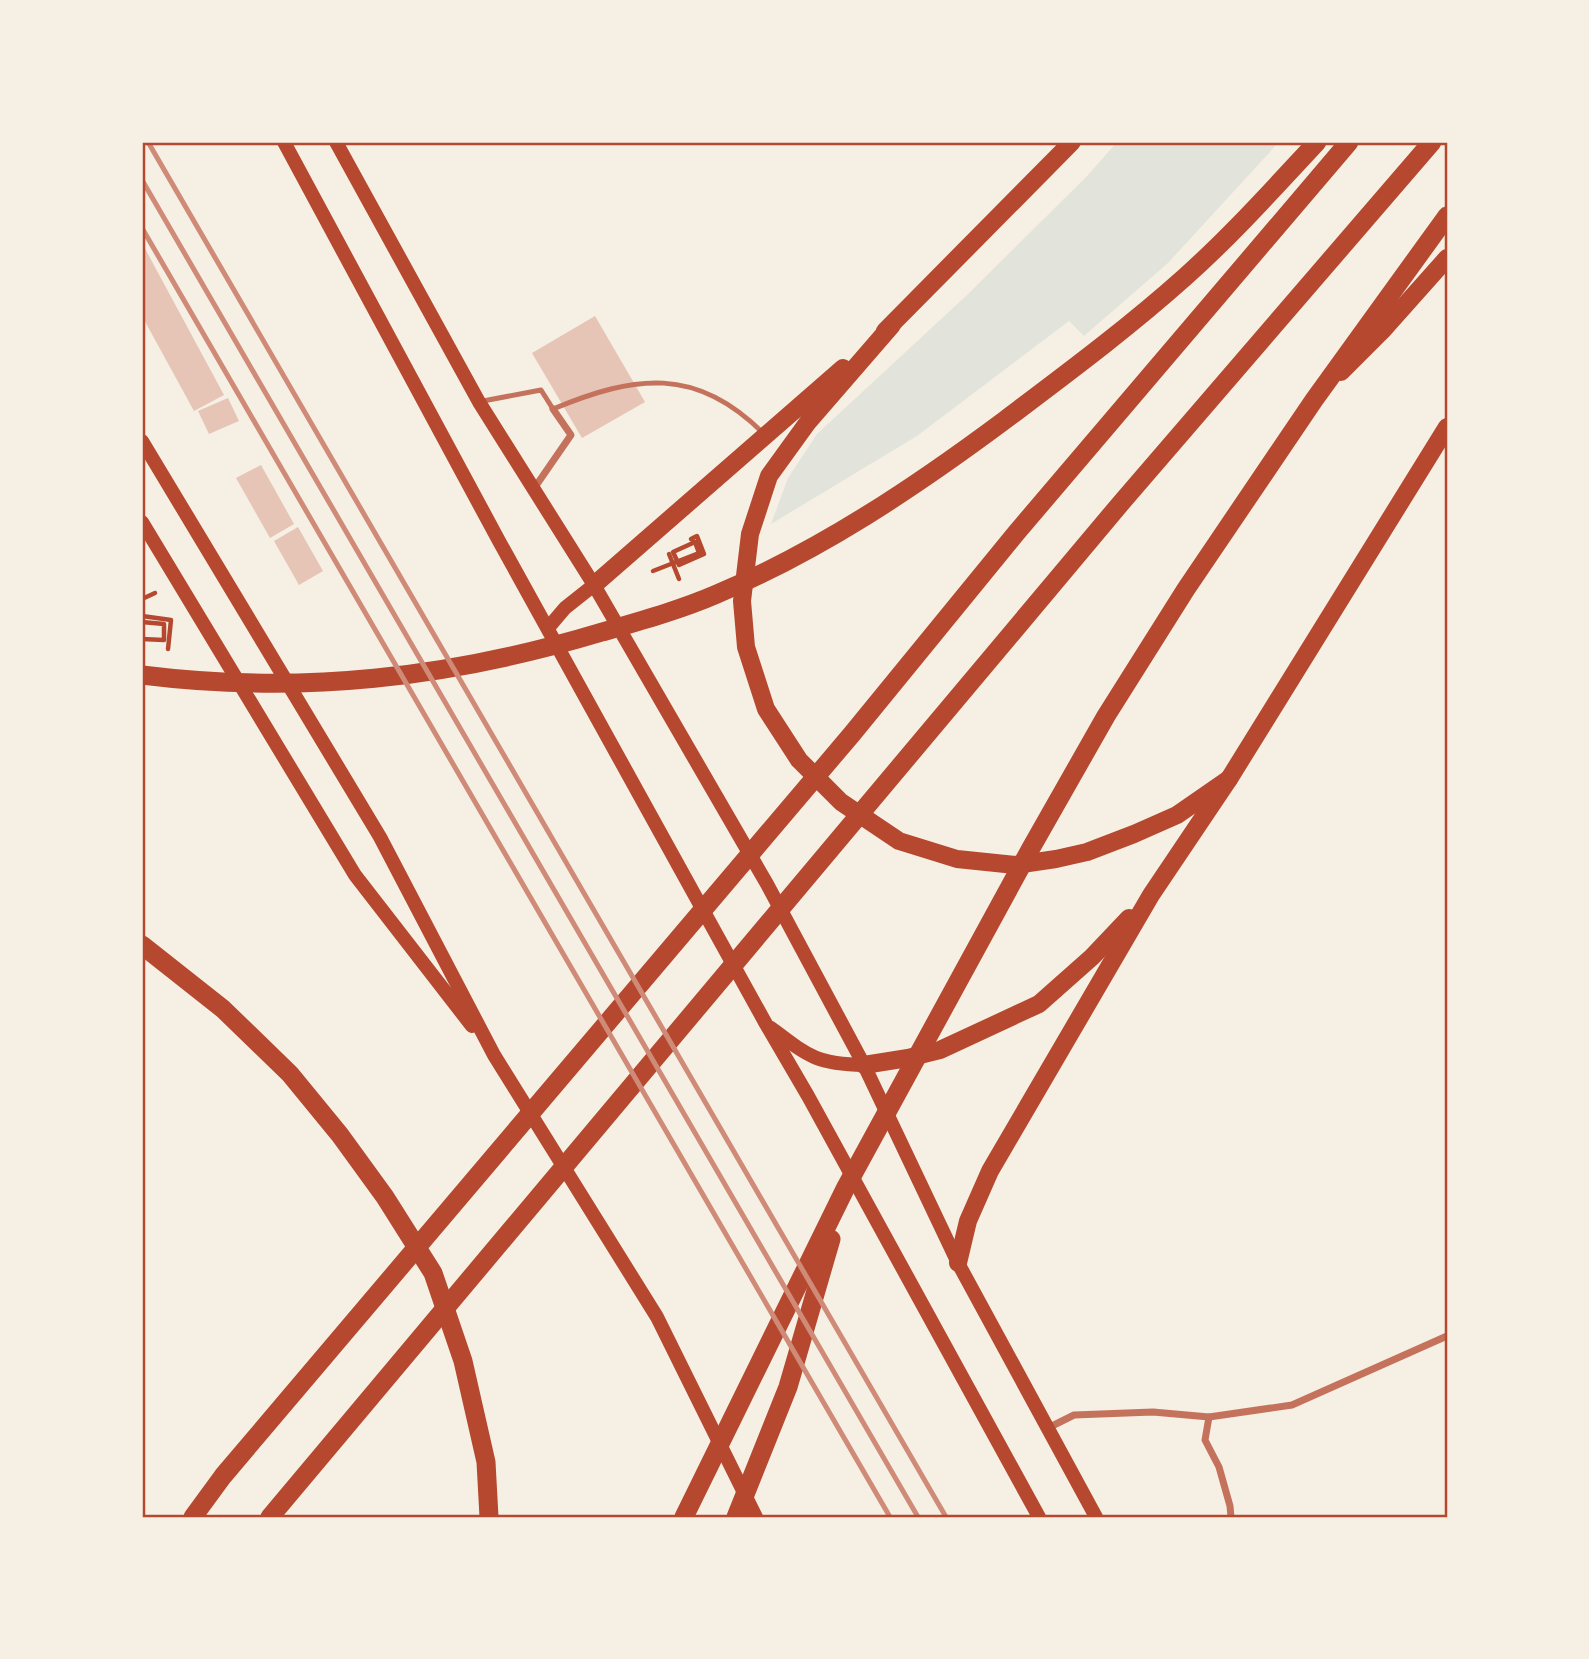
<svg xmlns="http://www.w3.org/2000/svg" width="1589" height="1659" viewBox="0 0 1589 1659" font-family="Raleway,sans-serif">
  <rect width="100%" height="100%" fill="#f6efe4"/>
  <path fill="#e2e4dc" d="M 1117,142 L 1279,142 L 1168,263 L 1084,336 L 1069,321 L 917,436 L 771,524 L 788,478 L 817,434 L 967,295 L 1088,175 Z"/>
  <g fill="#e6c5b7">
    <path d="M 142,243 L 224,395 L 194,411 L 142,316 Z"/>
    <path d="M 595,316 L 645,402 L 582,438 L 532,353 Z"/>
    <path d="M 228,398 L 239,421 L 209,434 L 198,411 Z"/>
    <path d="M 261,465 L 294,524 L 270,538 L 236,478 Z"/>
    <path d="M 298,527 L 323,571 L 299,585 L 274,541 Z"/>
  </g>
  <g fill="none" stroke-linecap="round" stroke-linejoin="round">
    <g stroke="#b5482f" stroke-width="4.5">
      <path d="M 669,554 L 679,579"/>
      <path d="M 653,571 L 699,553 L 695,542 L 673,552 L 679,565 L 704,554 L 697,536 L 691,539"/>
      <path d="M 142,599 L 155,593"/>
      <path d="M 142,616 L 171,620 L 168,649"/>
      <path d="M 142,622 L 164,624 L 164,640 L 142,639"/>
    </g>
    <path stroke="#c5725c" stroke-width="5" d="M 483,401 L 541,390 L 553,409 C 635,375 696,366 763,433"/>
    <g stroke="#c5725c" stroke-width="7">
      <path d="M 533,490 L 571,435 L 553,409"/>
      <path d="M 1209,1417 L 1205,1440 L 1219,1467 L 1230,1506 L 1231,1517"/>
      <path d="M 1048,1428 L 1074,1415 L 1153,1412 L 1209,1417 L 1292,1405 L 1447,1336"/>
    </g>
    <g stroke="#b5482f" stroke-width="14">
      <path d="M 284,142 L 499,541 L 766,1024 L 808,1096 L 1039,1517"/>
      <path d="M 336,142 L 479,402 L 594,585 L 767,884 L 864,1065 L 958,1263 L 1096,1517"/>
      <path d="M 142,441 L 380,837 L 494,1055 L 657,1317 L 756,1517"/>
      <path d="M 142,522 L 355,875 L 472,1026"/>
      <path d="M 548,628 L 565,608 L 594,585"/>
      <path d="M 771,1028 C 808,1056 816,1064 864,1065"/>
    </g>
    <g stroke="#b5482f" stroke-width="18">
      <path d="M 892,325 L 808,422 L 769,476 L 750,534 L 742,601 L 746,647 L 766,709 L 799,760 L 841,802 L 899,841 L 957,859 L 1015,865 L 1056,859 L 1087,852 L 1134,834 L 1177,815 L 1229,779"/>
      <path d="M 885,331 L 1072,142"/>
      <path d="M 1341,372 L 1382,331 L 1447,258"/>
      <path d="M 594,585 L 843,368"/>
      <path d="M 864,1065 L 908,1058 L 940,1050 L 1039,1004 L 1092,957 L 1129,918"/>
      <path d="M 958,1263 L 968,1221 L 990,1171 L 1151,895 L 1229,779 L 1447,427"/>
    </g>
    <g stroke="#b5482f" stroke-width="19">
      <path d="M 142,675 C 301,695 449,678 602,632 C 640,621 680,610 717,594 C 821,550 915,487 1005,420 C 1066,374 1128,328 1185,277 C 1232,235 1274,188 1317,142"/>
      <path d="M 142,945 L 223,1009 L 290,1074 L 340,1135 L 385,1197 L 433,1273 L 463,1361 L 486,1462 L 489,1517"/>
      <path d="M 193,1517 L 223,1476 L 852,734 L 1017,532 L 1349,142"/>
      <path d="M 270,1517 L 1121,503 L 1432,142"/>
      <path d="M 684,1517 L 846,1187 L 1031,848 L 1106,716 L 1186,589 L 1314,400 L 1447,216"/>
      <path d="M 736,1517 L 788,1387 L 831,1239"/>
    </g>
    <g stroke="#cf8b77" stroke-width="5">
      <path d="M 148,142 L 946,1517"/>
      <path d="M 142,180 L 918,1517"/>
      <path d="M 142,228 L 890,1517"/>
    </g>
  </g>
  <rect width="1589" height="1659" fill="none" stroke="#f6efe4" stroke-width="287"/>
  <rect x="144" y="144" width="1302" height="1372" fill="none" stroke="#b5482f" stroke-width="2.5"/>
</svg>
